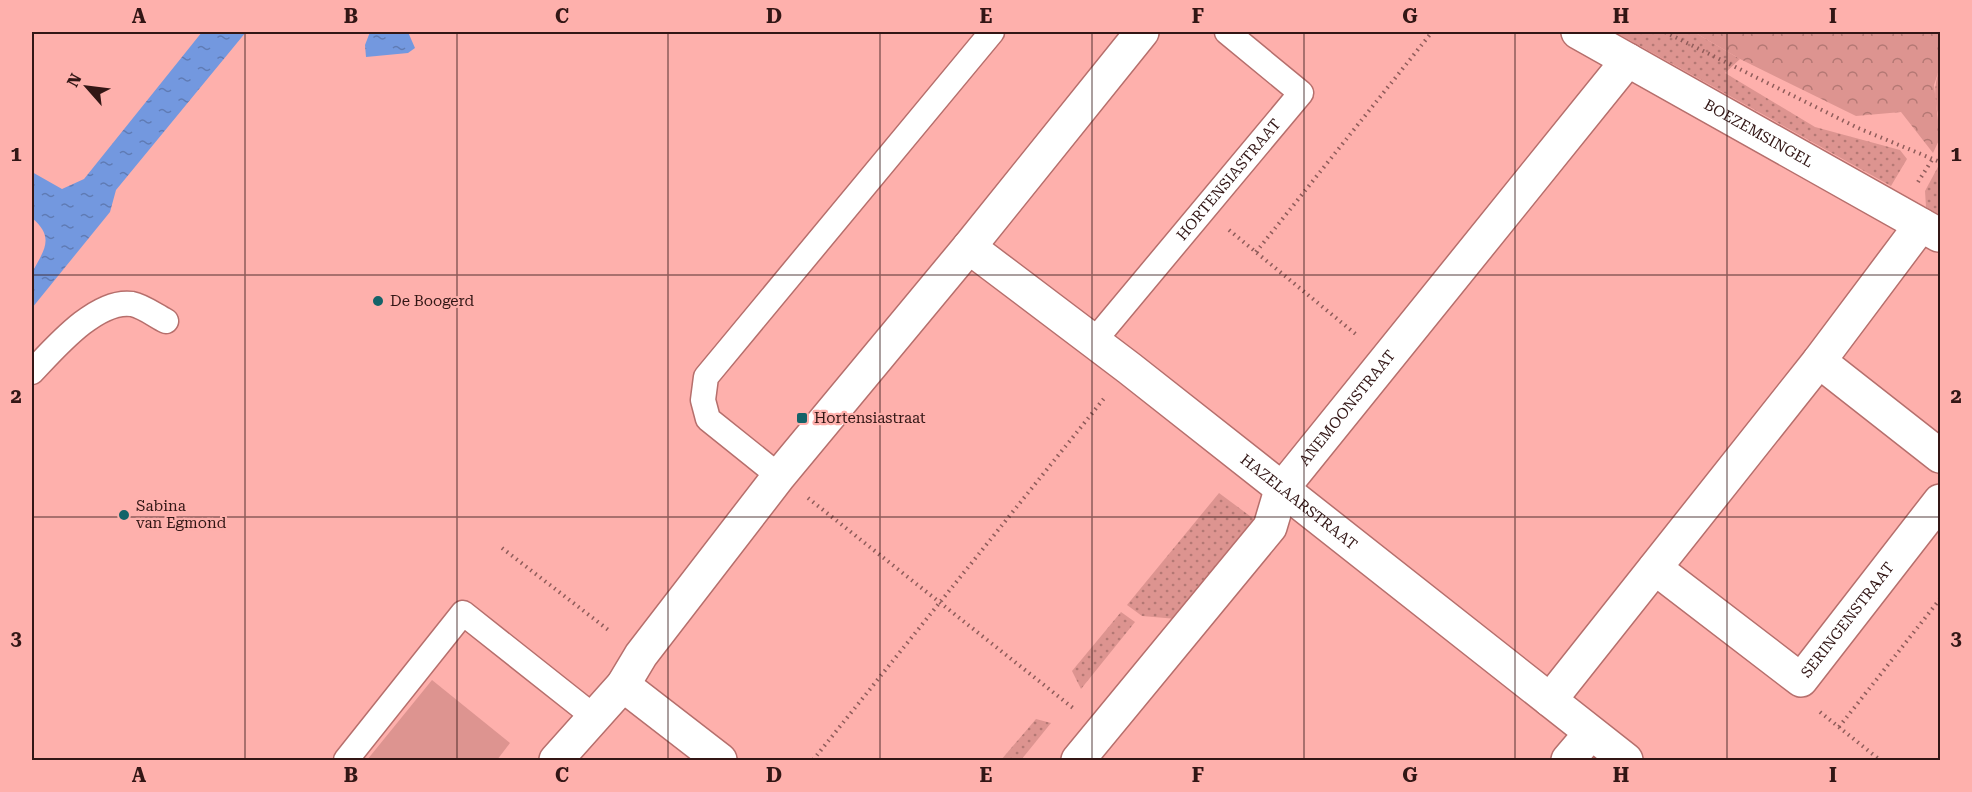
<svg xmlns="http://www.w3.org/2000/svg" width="1972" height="792" viewBox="0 0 1972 792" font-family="'Roboto Serif',serif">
  <defs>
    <pattern id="grass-dots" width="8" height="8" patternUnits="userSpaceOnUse" patternTransform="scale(1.5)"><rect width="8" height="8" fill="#dd9490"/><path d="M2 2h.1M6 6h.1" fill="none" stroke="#b47874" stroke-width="1.8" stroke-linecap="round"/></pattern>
    <pattern id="forest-crowns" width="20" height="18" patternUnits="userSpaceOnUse" patternTransform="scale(1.5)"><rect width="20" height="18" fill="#dd9490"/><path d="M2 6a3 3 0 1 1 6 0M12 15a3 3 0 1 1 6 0" fill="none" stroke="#b47874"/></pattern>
    <pattern id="water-ripples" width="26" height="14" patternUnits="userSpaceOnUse" patternTransform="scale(1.5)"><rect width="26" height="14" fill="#7398df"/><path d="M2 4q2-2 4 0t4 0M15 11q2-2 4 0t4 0" fill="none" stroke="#5f7bb4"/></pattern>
  </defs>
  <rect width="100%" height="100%" fill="#feb0ac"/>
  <g fill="url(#grass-dots)">
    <path d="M 1615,32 L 1694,32 L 1740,59 L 1725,73 L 1815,127 L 1900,150 L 1907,159 L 1891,186 Z"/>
    <path d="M 1940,67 L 1940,122 C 1934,101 1933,88 1940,67 Z"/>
    <path d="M 1939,165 L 1940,166 L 1940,215 L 1926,207 L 1925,191 Z"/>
    <path d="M 1219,493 L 1258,522 L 1177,619 L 1142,616 L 1127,605 Z"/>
    <path d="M 1121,612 L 1135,622 L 1081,689 L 1072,671 Z"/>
    <path d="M 1036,719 L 1051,723 L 1021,760 L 1001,760 Z"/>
  </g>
  <path fill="url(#forest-crowns)" d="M 1694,32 L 1940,32 L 1940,67 L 1934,85 L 1940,138 L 1933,153 L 1901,112 L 1856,116 L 1740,59 Z"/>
  <path fill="#dd9490" d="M 432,680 L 510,743 L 497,760 L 367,760 Z"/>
  <g fill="url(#water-ripples)">
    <path d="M 202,32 L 246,32 L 116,190 L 110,212 L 32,308 C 31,299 28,282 32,273 C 43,251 56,238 32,218 L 32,172 L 62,189 L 84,179 Z"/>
    <path d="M 370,32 L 408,32 L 415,48 L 408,53 L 366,57 L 365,45 Z"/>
  </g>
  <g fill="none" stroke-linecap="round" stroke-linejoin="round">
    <g stroke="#b66f6c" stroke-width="27">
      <g id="service">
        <path id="s1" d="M 1094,341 L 1301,93 L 1227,32"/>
        <path d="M 32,372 C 54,349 96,299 132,304 C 143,306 156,316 166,321"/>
        <path d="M 779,476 L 708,419 L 703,400 L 706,377 L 992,32"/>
        <path d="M 346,760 L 463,613 L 593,716"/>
      </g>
    </g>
    <g stroke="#b66f6c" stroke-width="36">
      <g id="pedestrian">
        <path d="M 1819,361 L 1940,456"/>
        <path id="s2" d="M 1655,568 L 1801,680 L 1940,501"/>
      </g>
    </g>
    <g stroke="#b66f6c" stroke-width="36">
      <g id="minor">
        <path id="s3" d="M 1578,32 L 1939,235"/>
        <path id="s4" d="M 969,247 L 1129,368 L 1626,760"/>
        <path d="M 623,685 L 720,760"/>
        <path d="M 1550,700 L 1819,361 L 1921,225"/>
        <path d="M 556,760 L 623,685 L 641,655 L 779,476 L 969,247 L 1142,32"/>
        <path id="s5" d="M 1078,760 L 1270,527 L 1281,490 L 1628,60"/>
        <path d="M 1568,760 L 1591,733"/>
      </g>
    </g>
    <g stroke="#8f5c5a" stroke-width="4" stroke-dasharray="1.5 4.5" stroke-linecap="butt">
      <path d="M 1665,32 L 1858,128 L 1940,162"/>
      <path d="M 1918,182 L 1932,160"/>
      <path d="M 1229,230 L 1358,336"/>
      <path d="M 1256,252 L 1432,32"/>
      <path d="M 808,498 L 1073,708"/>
      <path d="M 502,548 L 611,632"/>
      <path d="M 1820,712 L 1880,760"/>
      <path d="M 1839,727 L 1940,599"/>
      <path d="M 813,760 L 1106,396"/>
    </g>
    <use href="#service" stroke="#fff" stroke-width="24"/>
    <use href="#pedestrian" stroke="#fff" stroke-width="33"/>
    <use href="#minor" stroke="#fff" stroke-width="33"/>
  </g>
  <path fill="none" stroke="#321615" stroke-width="1.5" stroke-opacity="0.55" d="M 245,32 L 245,760M 457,32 L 457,760M 668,32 L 668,760M 880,32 L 880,760M 1092,32 L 1092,760M 1304,32 L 1304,760M 1515,32 L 1515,760M 1727,32 L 1727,760M 32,275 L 1940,275M 32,517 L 1940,517"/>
  <g fill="#146369" stroke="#feb0ac" stroke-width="2">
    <circle cx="378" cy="301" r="6"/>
    <rect x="796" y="412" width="12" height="12" rx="3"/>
    <circle cx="124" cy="515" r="6"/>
  </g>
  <g text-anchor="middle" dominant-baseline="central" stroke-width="4.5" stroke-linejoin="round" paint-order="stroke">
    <g font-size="15" fill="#321615" stroke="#feb0ac">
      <text stroke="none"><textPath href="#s3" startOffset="207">BOEZEMSINGEL</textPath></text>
      <text stroke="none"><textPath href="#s1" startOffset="210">HORTENSIASTRAAT</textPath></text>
      <text stroke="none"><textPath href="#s5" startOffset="446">ANEMOONSTRAAT</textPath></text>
      <text stroke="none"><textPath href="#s4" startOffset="417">HAZELAARSTRAAT</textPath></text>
      <text stroke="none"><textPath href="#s2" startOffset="260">SERINGENSTRAAT</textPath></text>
    </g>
    <g font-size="15" fill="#321615" stroke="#feb0ac" text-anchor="start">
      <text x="390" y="301">De Boogerd</text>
      <text x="814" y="418">Hortensiastraat</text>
      <text x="136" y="506">Sabina<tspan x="136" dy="17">van Egmond</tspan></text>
    </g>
  </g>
  <rect width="1972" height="792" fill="none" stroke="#feb0ac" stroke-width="66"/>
  <g transform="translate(87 87) rotate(298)" stroke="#feb0ac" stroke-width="4.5" paint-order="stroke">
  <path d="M0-4.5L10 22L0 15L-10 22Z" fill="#321615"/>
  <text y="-9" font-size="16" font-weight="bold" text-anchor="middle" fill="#321615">N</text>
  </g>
  <rect x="33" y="33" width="1906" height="726" fill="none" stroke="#321615" stroke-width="2"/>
  <g font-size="20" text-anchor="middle" font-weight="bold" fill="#321615">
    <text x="139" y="23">A</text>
    <text x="351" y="23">B</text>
    <text x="562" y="23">C</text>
    <text x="774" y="23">D</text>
    <text x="986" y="23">E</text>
    <text x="1198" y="23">F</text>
    <text x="1410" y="23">G</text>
    <text x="1621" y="23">H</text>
    <text x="1833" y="23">I</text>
    <text x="16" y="161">1</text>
    <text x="1956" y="161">1</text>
    <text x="16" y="403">2</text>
    <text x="1956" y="403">2</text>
    <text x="16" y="645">3</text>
    <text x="1956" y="645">3</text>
    <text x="139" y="782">A</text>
    <text x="351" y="782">B</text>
    <text x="562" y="782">C</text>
    <text x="774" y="782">D</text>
    <text x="986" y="782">E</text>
    <text x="1198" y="782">F</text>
    <text x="1410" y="782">G</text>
    <text x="1621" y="782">H</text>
    <text x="1833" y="782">I</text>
  </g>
</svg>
